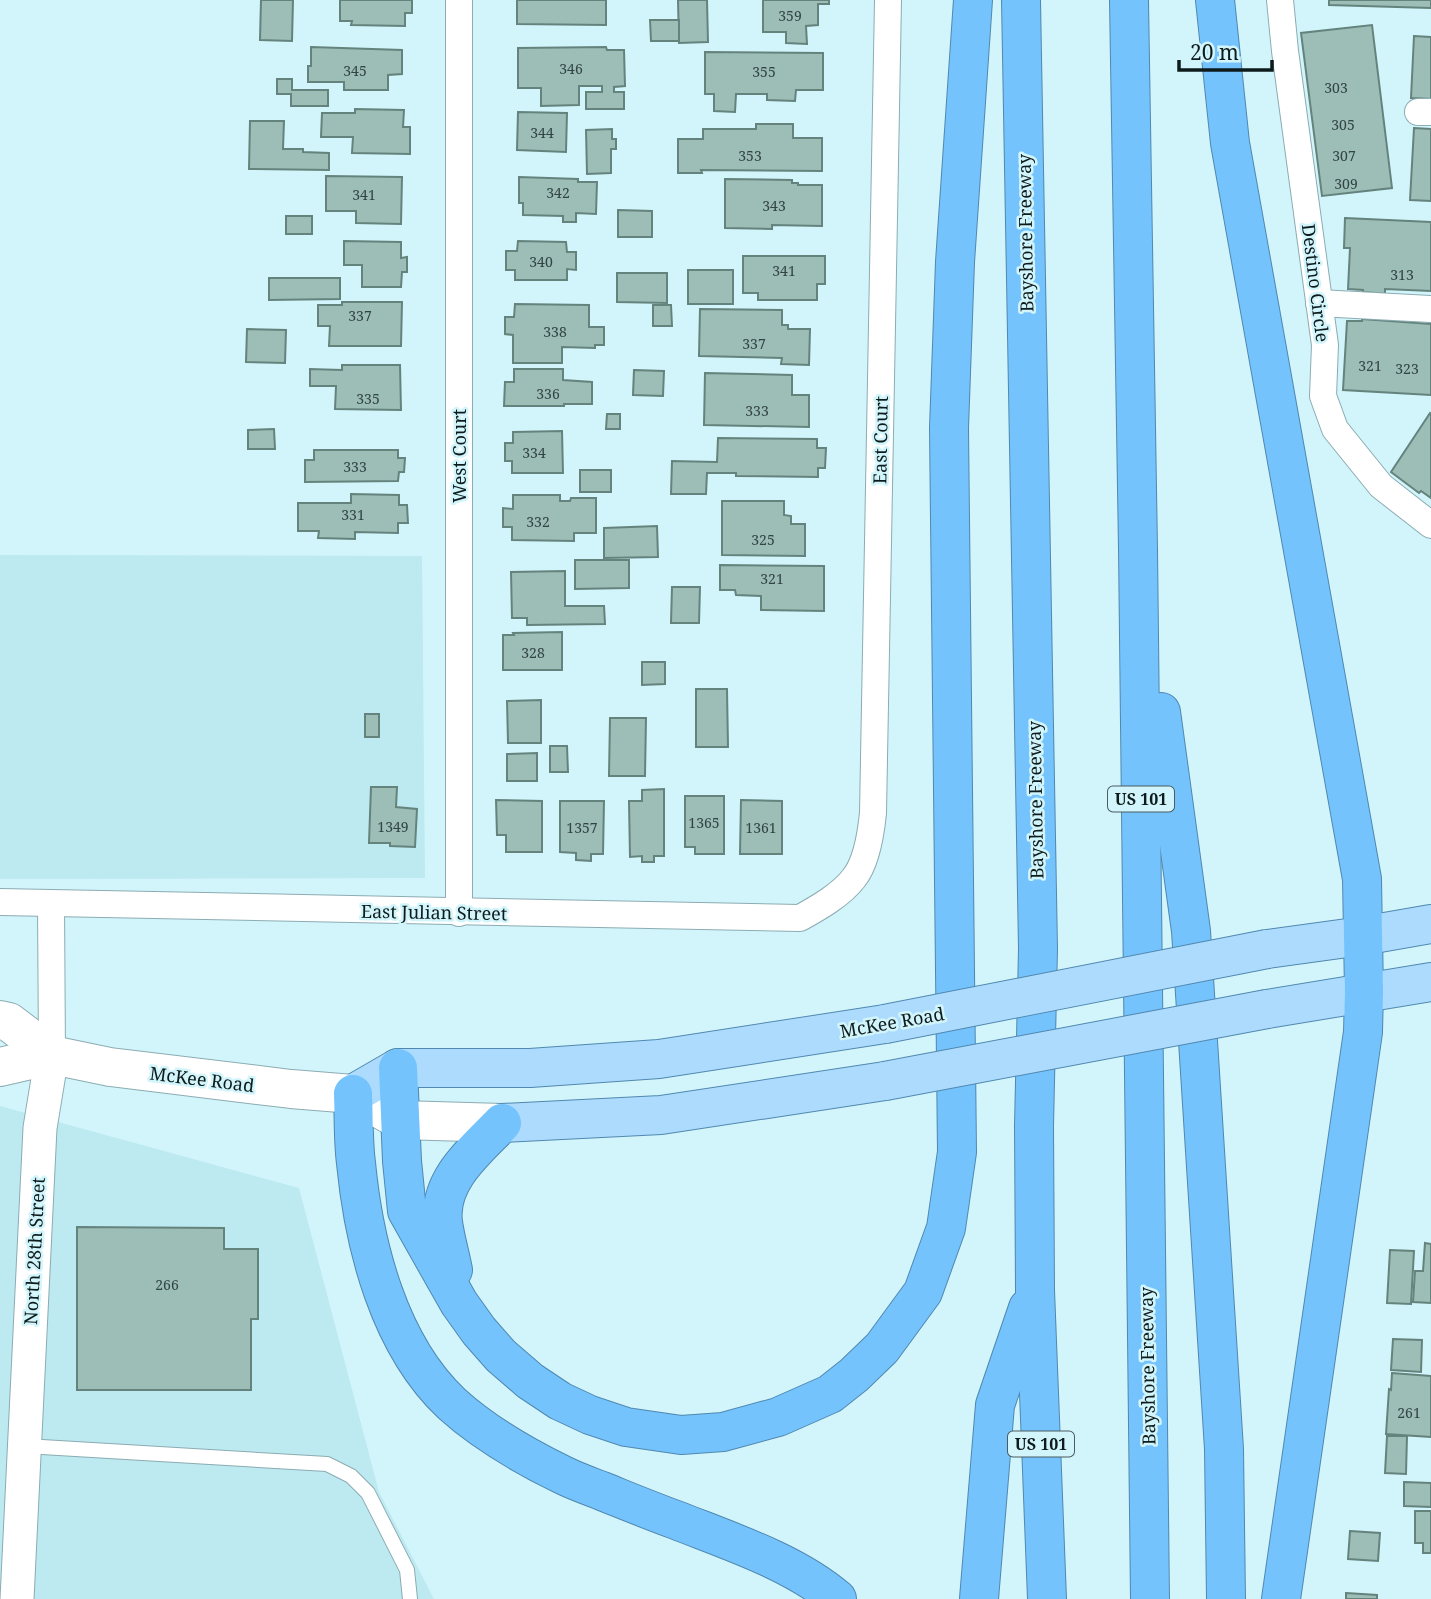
<svg xmlns="http://www.w3.org/2000/svg" width="1431" height="1599" viewBox="0 0 1431 1599" font-family="'Noto Serif',serif">
  <rect width="100%" height="100%" fill="#d2f5fb"/>
  <g fill="#bde9f1">
    <path d="M 0,555 L 422,556 L 425,878 L 0,879 Z"/>
    <path d="M 0,1106 L 299,1188 L 379,1492 L 434,1599 L 0,1599 Z"/>
  </g>
  <g fill="#9dbeb7" stroke="#64837c" stroke-width="2">
    <path d="M 261,0 L 293,0 L 292,41 L 260,40 Z"/>
    <path d="M 340,0 L 412,0 L 412,13 L 405,13 L 405,26 L 351,25 L 352,21 L 340,21 Z"/>
    <path d="M 517,0 L 606,0 L 606,25 L 517,24 Z"/>
    <path d="M 678,0 L 707,0 L 708,42 L 679,43 Z"/>
    <path d="M 763,0 L 829,0 L 829,4 L 818,4 L 818,25 L 806,26 L 807,44 L 786,43 L 786,32 L 763,32 Z"/>
    <path d="M 1329,0 L 1431,0 L 1431,8 L 1329,5 Z"/>
    <path d="M 650,20 L 679,20 L 679,41 L 651,41 Z"/>
    <path d="M 1372,25 L 1392,188 L 1322,196 L 1301,33 Z"/>
    <path d="M 1414,36 L 1431,37 L 1431,99 L 1411,98 Z"/>
    <path d="M 311,47 L 402,50 L 402,74 L 388,75 L 388,90 L 344,90 L 344,82 L 308,82 L 308,66 L 311,66 Z"/>
    <path d="M 606,47 L 607,50 L 624,50 L 625,86 L 614,87 L 614,92 L 624,92 L 624,109 L 586,109 L 586,92 L 602,92 L 602,86 L 579,86 L 579,105 L 541,106 L 541,88 L 518,88 L 518,48 Z"/>
    <path d="M 705,52 L 823,53 L 823,90 L 796,90 L 795,101 L 767,100 L 767,94 L 736,94 L 735,112 L 714,111 L 714,94 L 705,94 Z"/>
    <path d="M 277,79 L 292,79 L 292,90 L 328,90 L 328,106 L 291,106 L 291,94 L 277,94 Z"/>
    <path d="M 355,109 L 404,110 L 403,127 L 410,127 L 410,154 L 352,153 L 353,137 L 321,137 L 322,113 L 355,113 Z"/>
    <path d="M 518,112 L 567,113 L 566,152 L 517,150 Z"/>
    <path d="M 250,121 L 284,121 L 283,149 L 303,149 L 303,152 L 329,153 L 329,170 L 249,169 Z"/>
    <path d="M 756,124 L 793,124 L 793,138 L 822,138 L 822,171 L 701,170 L 702,173 L 678,173 L 678,139 L 703,139 L 703,129 L 756,129 Z"/>
    <path d="M 1414,128 L 1431,129 L 1431,201 L 1410,200 Z"/>
    <path d="M 612,129 L 612,139 L 616,139 L 616,149 L 611,149 L 611,173 L 587,174 L 586,130 Z"/>
    <path d="M 326,176 L 402,177 L 401,224 L 356,223 L 356,211 L 326,211 Z"/>
    <path d="M 519,177 L 578,179 L 578,182 L 597,182 L 596,214 L 576,213 L 576,222 L 563,222 L 563,216 L 523,215 L 523,203 L 519,203 Z"/>
    <path d="M 725,179 L 792,180 L 792,183 L 798,183 L 798,185 L 822,185 L 822,226 L 772,225 L 772,229 L 725,228 Z"/>
    <path d="M 618,210 L 652,211 L 652,237 L 618,237 Z"/>
    <rect x="286" y="216" width="26" height="18"/>
    <path d="M 1345,218 L 1431,222 L 1431,291 L 1385,289 L 1385,294 L 1363,292 L 1363,290 L 1348,289 L 1350,248 L 1344,248 Z"/>
    <path d="M 344,241 L 401,242 L 401,258 L 407,257 L 407,272 L 402,272 L 401,287 L 362,287 L 362,265 L 344,265 Z"/>
    <path d="M 518,241 L 566,242 L 567,252 L 576,252 L 576,270 L 567,269 L 567,280 L 515,280 L 515,270 L 506,270 L 506,251 L 517,251 Z"/>
    <path d="M 743,256 L 825,256 L 825,284 L 817,284 L 817,300 L 758,300 L 758,293 L 743,293 Z"/>
    <rect x="688" y="270" width="45" height="34"/>
    <path d="M 617,273 L 667,273 L 667,303 L 617,302 Z"/>
    <path d="M 269,278 L 340,278 L 340,299 L 269,300 Z"/>
    <path d="M 342,302 L 402,302 L 401,346 L 329,346 L 330,326 L 318,326 L 318,305 L 342,305 Z"/>
    <path d="M 515,304 L 589,305 L 589,327 L 604,327 L 604,345 L 595,345 L 595,348 L 562,347 L 562,363 L 513,363 L 513,335 L 505,334 L 505,317 L 514,317 Z"/>
    <path d="M 653,305 L 671,305 L 672,326 L 653,326 Z"/>
    <path d="M 700,309 L 782,310 L 782,325 L 788,325 L 788,329 L 810,329 L 809,365 L 781,364 L 782,358 L 699,356 Z"/>
    <path d="M 1362,319 L 1431,324 L 1431,395 L 1343,390 L 1347,321 L 1362,321 Z"/>
    <path d="M 247,329 L 286,330 L 285,363 L 246,362 Z"/>
    <path d="M 342,365 L 400,365 L 401,410 L 335,409 L 336,386 L 310,386 L 310,369 L 342,370 Z"/>
    <path d="M 514,369 L 563,369 L 563,380 L 592,382 L 592,404 L 564,404 L 564,406 L 504,406 L 505,382 L 514,382 Z"/>
    <path d="M 634,370 L 664,371 L 663,396 L 633,395 Z"/>
    <path d="M 705,373 L 792,375 L 792,395 L 809,395 L 809,427 L 704,425 Z"/>
    <path d="M 1430,413 L 1431,414 L 1431,498 L 1421,491 L 1419,493 L 1391,472 Z"/>
    <path d="M 607,414 L 620,414 L 620,429 L 606,429 Z"/>
    <path d="M 274,429 L 275,449 L 248,449 L 248,430 Z"/>
    <path d="M 562,431 L 563,473 L 512,473 L 512,461 L 505,461 L 505,443 L 513,443 L 513,432 Z"/>
    <path d="M 718,438 L 817,439 L 817,448 L 826,448 L 825,468 L 818,468 L 818,477 L 736,476 L 736,473 L 707,473 L 706,494 L 671,494 L 672,461 L 717,462 Z"/>
    <path d="M 314,450 L 398,450 L 398,458 L 405,458 L 404,472 L 399,472 L 398,481 L 305,482 L 305,460 L 314,460 Z"/>
    <rect x="580" y="470" width="31" height="22"/>
    <path d="M 351,494 L 399,495 L 399,505 L 407,505 L 408,523 L 398,523 L 398,533 L 355,532 L 355,539 L 318,538 L 319,531 L 298,531 L 298,503 L 351,503 Z"/>
    <path d="M 513,495 L 560,495 L 560,501 L 570,501 L 571,498 L 596,498 L 596,533 L 574,533 L 574,541 L 512,540 L 512,527 L 503,527 L 503,508 L 513,509 Z"/>
    <path d="M 722,501 L 784,501 L 784,515 L 791,516 L 791,524 L 805,524 L 805,556 L 722,555 Z"/>
    <path d="M 657,526 L 658,557 L 604,558 L 604,528 Z"/>
    <path d="M 575,560 L 629,560 L 629,588 L 575,589 Z"/>
    <path d="M 720,565 L 824,566 L 824,611 L 761,610 L 761,596 L 736,595 L 735,590 L 720,590 Z"/>
    <path d="M 565,571 L 565,606 L 604,606 L 605,624 L 527,625 L 527,618 L 512,618 L 511,572 Z"/>
    <path d="M 672,587 L 700,587 L 699,623 L 671,623 Z"/>
    <path d="M 562,632 L 562,670 L 503,670 L 503,635 L 514,635 L 513,633 Z"/>
    <path d="M 642,662 L 665,662 L 665,684 L 642,685 Z"/>
    <path d="M 696,689 L 727,689 L 728,747 L 696,747 Z"/>
    <path d="M 541,700 L 541,743 L 508,743 L 507,701 Z"/>
    <rect x="365" y="714" width="14" height="23"/>
    <path d="M 610,718 L 646,718 L 645,776 L 609,776 Z"/>
    <path d="M 550,746 L 567,746 L 568,772 L 550,772 Z"/>
    <path d="M 537,753 L 537,781 L 507,781 L 507,754 Z"/>
    <path d="M 371,787 L 397,787 L 396,807 L 417,809 L 415,847 L 390,846 L 390,843 L 369,843 Z"/>
    <path d="M 664,789 L 664,856 L 654,856 L 654,862 L 642,862 L 642,856 L 630,857 L 629,801 L 642,801 L 642,790 Z"/>
    <path d="M 685,796 L 724,796 L 724,854 L 695,854 L 695,847 L 685,847 Z"/>
    <path d="M 496,800 L 542,801 L 542,852 L 506,852 L 506,835 L 497,835 Z"/>
    <path d="M 741,800 L 782,801 L 782,854 L 740,854 Z"/>
    <path d="M 560,801 L 604,801 L 603,854 L 591,854 L 591,861 L 576,860 L 576,853 L 560,852 Z"/>
    <path d="M 77,1227 L 224,1228 L 224,1249 L 258,1249 L 258,1319 L 251,1319 L 251,1390 L 77,1390 Z"/>
    <path d="M 1425,1243 L 1431,1244 L 1431,1303 L 1413,1302 L 1415,1271 L 1423,1271 Z"/>
    <path d="M 1390,1250 L 1414,1251 L 1411,1304 L 1387,1303 Z"/>
    <path d="M 1393,1339 L 1422,1340 L 1421,1372 L 1391,1370 Z"/>
    <path d="M 1392,1373 L 1431,1376 L 1431,1437 L 1386,1434 L 1389,1389 L 1391,1390 Z"/>
    <path d="M 1387,1436 L 1407,1436 L 1406,1474 L 1385,1473 Z"/>
    <path d="M 1404,1482 L 1431,1483 L 1431,1507 L 1404,1506 Z"/>
    <path d="M 1415,1511 L 1431,1511 L 1431,1553 L 1423,1553 L 1423,1543 L 1415,1543 Z"/>
    <path d="M 1350,1531 L 1380,1533 L 1378,1561 L 1348,1559 Z"/>
    <path d="M 1346,1593 L 1377,1595 L 1377,1599 L 1346,1599 Z"/>
  </g>
  <g fill="none" stroke-linecap="round" stroke-linejoin="round">
    <g stroke="#8bacb2" stroke-width="16">
      <path id="service" d="M 25,1446 L 327,1464 L 351,1476 L 368,1493 L 407,1570 L 410,1599"/>
    </g>
    <g stroke="#8bacb2" stroke-width="28">
      <g id="minor">
        <path d="M 1280,0 L 1285,51 L 1325,345 L 1323,396 L 1335,429 L 1381,486 L 1431,525"/>
        <path d="M 1418,112 L 1431,112"/>
        <path d="M 1319,303 L 1431,309"/>
        <path d="M 0,902 L 800,918 C 818,908 841,895 854,878 C 866,863 871,833 873,813 L 888,0"/>
        <path d="M 51,904 L 52,1055"/>
        <path d="M 459,913 L 459,0"/>
      </g>
    </g>
    <g stroke="#8bacb2" stroke-width="35">
      <path id="tertiary" d="M 17,1599 L 40,1128 L 52,1055"/>
    </g>
    <g stroke="#8bacb2" stroke-width="40">
      <g id="secondary">
        <path d="M 0,1020 L 9,1022 L 52,1055 L 110,1067 L 291,1089 L 353,1094 L 400,1120 L 502,1123"/>
        <path d="M 0,1067 L 52,1055"/>
      </g>
    </g>
    <g stroke="#5088af" stroke-width="40">
      <g id="primary">
        <path d="M 1267,949 L 1362,936 L 1431,924"/>
        <path d="M 1267,1009 L 1431,982"/>
        <path d="M 353,1094 L 398,1068 L 530,1068 L 659,1059 L 885,1024"/>
        <path d="M 502,1123 L 661,1115 L 885,1081"/>
      </g>
    </g>
    <g stroke="#5088af" stroke-width="40">
      <g id="motorway">
        <path d="M 1021,0 L 1038,949 L 1034,1126 L 1035,1290 L 1047,1599"/>
        <path d="M 1129,0 L 1138,549 L 1150,1599"/>
        <path d="M 1215,0 L 1230,143 L 1362,879 L 1364,992 L 1363,1032 L 1281,1599"/>
        <path d="M 1161,712 L 1191,931 L 1224,1449 L 1226,1599"/>
        <path d="M 398,1068 L 402,1161 L 407,1211 L 459,1303 L 479,1331 L 501,1356 L 530,1381 L 560,1401 L 590,1415 L 626,1427 L 681,1435 L 723,1432 L 778,1417 L 830,1394 L 854,1375 L 882,1348 L 923,1292 L 946,1228 L 957,1152 L 949,428 L 955,262 L 973,0"/>
        <path d="M 353,1094 C 354,1117 353,1140 356,1163 C 364,1246 389,1345 452,1404 C 484,1433 524,1456 563,1475 C 575,1481 589,1486 602,1491 C 627,1501 651,1511 676,1520 C 729,1541 794,1562 837,1599"/>
        <path d="M 453,1270 C 450,1254 445,1238 443,1222 C 438,1180 476,1150 502,1123"/>
        <path d="M 979,1599 L 995,1405 L 1028,1308"/>
      </g>
    </g>
    <use href="#service" stroke="#fff" stroke-width="14"/>
    <use href="#minor" stroke="#fff" stroke-width="26"/>
    <use href="#tertiary" stroke="#fff" stroke-width="33"/>
    <use href="#secondary" stroke="#fff" stroke-width="38"/>
    <use href="#primary" stroke="#acdbfe" stroke-width="38"/>
    <use href="#motorway" stroke="#74c3fd" stroke-width="38"/>
    <g stroke="#5088af" stroke-width="40" stroke-linecap="butt">
      <g id="primary-bridge">
        <path d="M 885,1024 L 1267,949"/>
        <path d="M 885,1081 L 1267,1009"/>
      </g>
    </g>
    <use href="#primary-bridge" stroke="#acdbfe" stroke-width="38"/>
  </g>
  <g text-anchor="middle" dominant-baseline="central" stroke-width="5" stroke-linejoin="round" paint-order="stroke">
    <g font-size="14" fill="#324444">
      <text x="790" y="15">359</text>
      <text x="571" y="68">346</text>
      <text x="355" y="70">345</text>
      <text x="764" y="71">355</text>
      <text x="1336" y="87">303</text>
      <text x="1343" y="124">305</text>
      <text x="542" y="132">344</text>
      <text x="750" y="155">353</text>
      <text x="1344" y="155">307</text>
      <text x="1346" y="183">309</text>
      <text x="558" y="192">342</text>
      <text x="364" y="194">341</text>
      <text x="774" y="205">343</text>
      <text x="541" y="261">340</text>
      <text x="784" y="270">341</text>
      <text x="1402" y="274">313</text>
      <text x="360" y="315">337</text>
      <text x="555" y="331">338</text>
      <text x="754" y="343">337</text>
      <text x="1370" y="365">321</text>
      <text x="1407" y="368">323</text>
      <text x="548" y="393">336</text>
      <text x="368" y="398">335</text>
      <text x="757" y="410">333</text>
      <text x="534" y="452">334</text>
      <text x="355" y="466">333</text>
      <text x="353" y="514">331</text>
      <text x="538" y="521">332</text>
      <text x="763" y="539">325</text>
      <text x="772" y="578">321</text>
      <text x="533" y="652">328</text>
      <text x="704" y="822">1365</text>
      <text x="393" y="826">1349</text>
      <text x="582" y="827">1357</text>
      <text x="761" y="827">1361</text>
      <text x="167" y="1284">266</text>
      <text x="1409" y="1412">261</text>
    </g>
    <g fill="#d2f5fb" stroke="#495c60" stroke-width="2">
      <rect x="1108" y="786.5" width="66" height="25" rx="5"/>
      <rect x="1008" y="1431.5" width="66" height="25" rx="5"/>
    </g>
    <g font-size="16" font-weight="bold" fill="#0e1b1d">
      <text x="1141" y="799">US 101</text>
      <text x="1041" y="1444">US 101</text>
    </g>
    <g font-size="18" fill="#0e1b1d" stroke="#d2f5fb">
      <text transform="translate(1025 233) rotate(-91)">Bayshore Freeway</text>
      <text transform="translate(1316 283) rotate(83)">Destino Circle</text>
      <text transform="translate(880 440) rotate(-89)">East Court</text>
      <text transform="translate(459 456) rotate(-90)">West Court</text>
      <text transform="translate(1035 800) rotate(-91)">Bayshore Freeway</text>
      <text transform="translate(434 912) rotate(1)">East Julian Street</text>
      <text transform="translate(892 1022) rotate(-10)">McKee Road</text>
      <text transform="translate(202 1079) rotate(7)">McKee Road</text>
      <text transform="translate(34 1251) rotate(-87)">North 28th Street</text>
      <text transform="translate(1147 1366) rotate(-91)">Bayshore Freeway</text>
    </g>
  </g>
  <path d="M1179 60v10h93v-10" fill="none" stroke="#0e1b1d" stroke-width="3.5"/>
  <text x="1190" y="60" font-size="21" fill="#0e1b1d" stroke="#d2f5fb" stroke-width="5" paint-order="stroke">20 m</text>
</svg>
